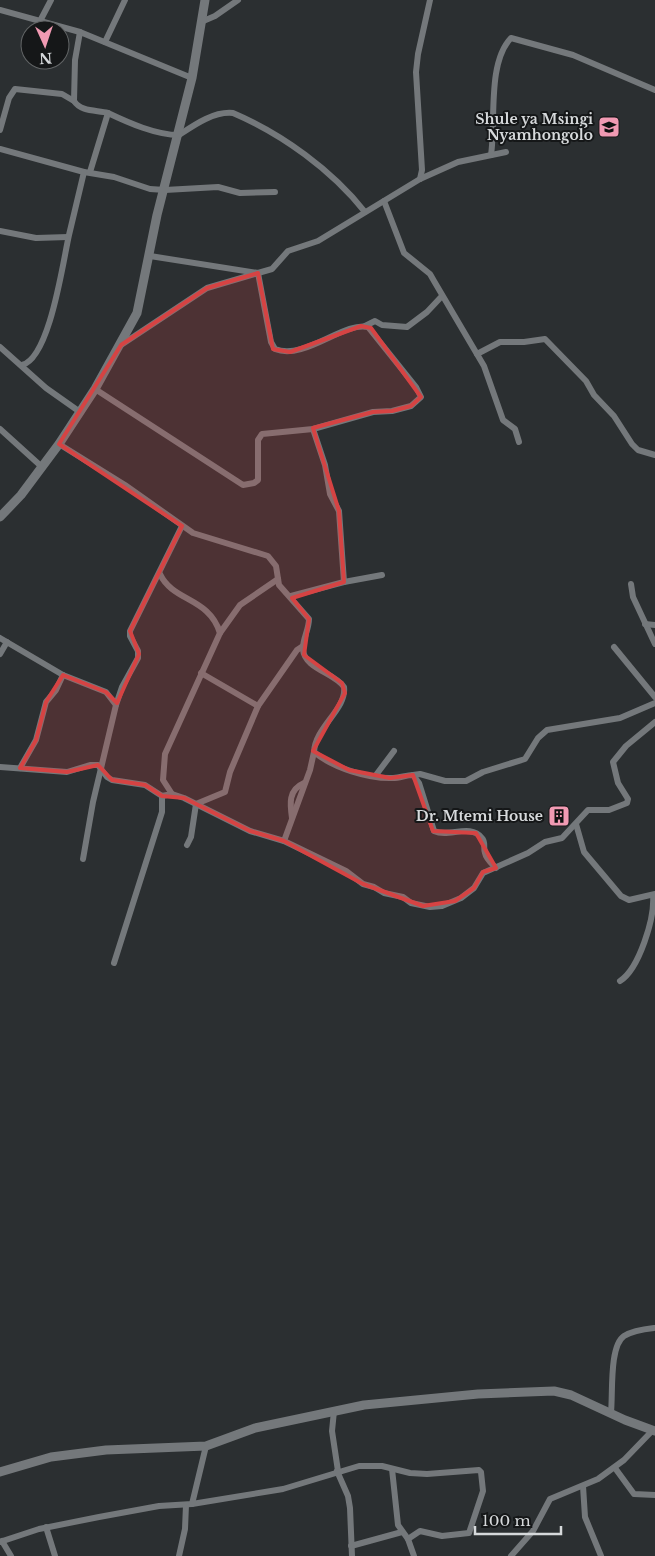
<svg xmlns="http://www.w3.org/2000/svg" width="655" height="1556" viewBox="0 0 655 1556" font-family="'Libre Baskerville',serif">
  <rect width="100%" height="100%" fill="#2b2f31"/>
  <g fill="none" stroke-linecap="round" stroke-linejoin="round">
    <g stroke="#74787b" stroke-width="6">
      <path d="M 0,10 L 80,32 L 192,78"/>
      <path d="M 201,22 L 215,16 L 238,0"/>
      <path d="M 39,23 L 51,0"/>
      <path d="M 80,32 L 75,60 L 74,101 C 81,112 96,110 108,113"/>
      <path d="M 105,42 L 125,0"/>
      <path d="M 0,130 L 9,98 L 15,89 L 62,94 L 74,101"/>
      <path d="M 0,149 L 84,172 L 114,177 L 150,189 L 165,190 L 218,187 L 240,193 L 275,192"/>
      <path d="M 491,155 C 496,122 487,63 511,38 L 573,55 L 655,90"/>
      <path d="M 90,172 L 108,113 C 129,123 156,135 179,135 C 194,125 214,111 233,113 C 282,134 332,170 365,212"/>
      <path d="M 420,179 L 422,170 L 416,72 L 418,54 L 430,0"/>
      <path d="M 384,201 L 404,253 L 430,274 L 434,281 L 484,366 L 503,420 L 515,429 L 519,442"/>
      <path d="M 0,231 L 36,238 L 68,237"/>
      <path d="M 150,256 L 258,273 L 272,269 L 288,251 L 318,241 L 420,179 L 458,162 L 506,152"/>
      <path d="M 365,326 L 375,321 L 382,325 L 407,327 L 427,312 L 442,296"/>
      <path d="M 0,347 L 46,388 L 80,412"/>
      <path d="M 477,354 L 500,342 L 524,342 L 545,339 L 586,381 L 594,395 L 614,416 L 632,444 L 638,450 L 655,455"/>
      <path d="M 22,365 C 50,358 63,261 69,235 C 74,214 79,193 84,172"/>
      <path d="M 95,389 L 243,485 L 254,483 L 258,480 L 258,440 L 262,434 L 313,429 L 373,412 L 392,411 L 411,406 L 421,397 L 416,387 L 368,327 C 344,321 304,361 275,349 L 271,342 L 258,273 L 207,288 L 121,345"/>
      <path d="M 0,429 L 42,467"/>
      <path d="M 313,429 L 325,465 L 330,494 L 339,511 L 344,582"/>
      <path d="M 59,444 L 125,485 L 193,533 L 268,556 L 276,566 L 279,585 L 309,619 C 309,630 302,640 303,650 C 305,669 335,673 344,687 C 347,709 315,727 314,752 C 333,768 369,779 393,778 C 400,778 406,775 413,775 L 419,783 L 434,831 C 449,838 470,823 482,838 C 486,842 483,847 485,853 C 486,859 492,864 496,868"/>
      <path d="M 160,574 C 173,602 209,597 220,633"/>
      <path d="M 631,584 L 633,597 L 655,644"/>
      <path d="M 291,596 L 344,582 L 382,575"/>
      <path d="M 645,624 L 655,625"/>
      <path d="M 0,638 L 63,675 L 106,692 L 116,705 L 93,802 L 83,859"/>
      <path d="M 614,647 L 655,697"/>
      <path d="M 0,654 L 7,642"/>
      <path d="M 201,673 L 258,706"/>
      <path d="M 116,705 L 122,687 L 138,658 L 138,651 L 130,636 L 130,631 L 182,526"/>
      <path d="M 0,767 L 67,772 L 90,765 L 98,765 L 107,777 L 112,780 L 145,785 L 162,796 L 172,794 L 184,798 L 250,831 L 284,841 L 346,871 L 363,884 L 374,887 L 384,893 L 403,897 L 411,903 L 430,907 L 442,906 L 461,898 L 474,888 L 483,873 L 528,853 L 545,842 L 562,838 L 588,810 L 609,810 L 627,803 L 628,799 L 618,783 L 613,762 L 626,746 L 655,722"/>
      <path d="M 20,768 L 36,740 L 46,702 L 56,690 L 63,675"/>
      <path d="M 376,775 L 394,751"/>
      <path d="M 413,775 L 420,774 L 445,781 L 466,781 L 483,772 L 525,759 L 538,738 L 547,730 L 620,718 L 655,703"/>
      <path d="M 172,794 L 163,780 L 165,754 L 220,633 L 240,605 L 278,579"/>
      <path d="M 292,818 C 290,804 288,790 304,783"/>
      <path d="M 576,824 L 584,852 L 621,896 L 629,900 L 655,894"/>
      <path d="M 284,841 L 310,770 L 314,752"/>
      <path d="M 187,845 L 191,837 L 196,804 L 225,792 L 230,772 L 258,706 L 297,650 L 303,646"/>
      <path d="M 114,963 L 162,812 L 162,796"/>
      <path d="M 620,981 C 639,969 655,918 653,895"/>
      <path d="M 334,1411 L 332,1431 L 338,1471"/>
      <path d="M 611,1412 C 613,1395 609,1346 624,1336 C 632,1331 645,1329 654,1328"/>
      <path d="M 615,1468 L 634,1494 L 655,1495"/>
      <path d="M 392,1469 L 398,1525 L 408,1539 L 414,1556"/>
      <path d="M 337,1471 L 348,1496 L 350,1508 L 352,1556"/>
      <path d="M 583,1486 L 585,1517 L 601,1556"/>
      <path d="M 192,1504 L 283,1489 L 359,1466 L 382,1466 L 410,1473 L 427,1474 L 479,1470 L 481,1472 L 483,1491 L 469,1533 L 442,1536 L 420,1531 L 408,1539"/>
      <path d="M 46,1527 L 55,1556"/>
      <path d="M 2,1541 L 11,1556"/>
      <path d="M 0,1542 L 39,1529 L 99,1517 L 159,1506 L 192,1504 L 206,1446"/>
      <path d="M 351,1546 L 402,1532"/>
      <path d="M 179,1556 L 185,1529 L 186,1505"/>
      <path d="M 511,1556 L 533,1531 L 550,1499 L 598,1479 L 624,1460 L 652,1431"/>
    </g>
    <g stroke="#74787b" stroke-width="9">
      <path d="M 0,517 L 21,495 L 59,444 L 95,389 L 137,313 L 157,215 L 192,78 L 205,0"/>
      <path d="M 0,1472 L 51,1457 L 106,1450 L 206,1446 L 255,1428 L 364,1405 L 478,1394 L 554,1391 L 571,1395 L 625,1420 L 655,1431"/>
    </g>
  </g>
  <path fill="#d64343" fill-opacity="0.2" stroke="#d64343" stroke-width="4" stroke-linejoin="round" d="M 258,273 L 273,349 L 290,352 L 361,326 L 371,328 L 421,397 L 411,406 L 392,411 L 373,412 L 313,428 L 339,511 L 344,582 L 292,598 L 309,619 L 304,655 L 342,683 L 345,693 L 313,751 L 349,770 L 390,778 L 413,775 L 433,831 L 476,833 L 496,868 L 483,872 L 474,888 L 455,901 L 423,906 L 363,884 L 284,841 L 250,831 L 184,798 L 162,796 L 145,785 L 112,780 L 98,765 L 67,772 L 20,768 L 36,740 L 46,702 L 63,675 L 106,692 L 117,703 L 139,654 L 130,631 L 182,526 L 59,444 L 121,345 L 207,288 Z"/>
  <defs>
    <g id="school-square" transform="scale(1.125)"><rect x="-9" y="-9" width="18" height="18" rx="4" fill="#f19ab3" stroke="#151718"/><path d="M0-5L7-2L0 1L-7-2ZM-4 1L0 2.5L4 1V4Q0 6-4 4Z" fill="#111"/></g>
    <g id="building-square" transform="scale(1.125)"><rect x="-9" y="-9" width="18" height="18" rx="4" fill="#f19ab3" stroke="#151718"/><path d="M-4-6H4V6H1V3H-1V6H-4ZM-2.5-4.3h1.7v1.8h-1.7ZM.8-4.3h1.7v1.8H.8ZM-2.5-1h1.7V.8h-1.7ZM.8-1h1.7V.8H.8Z" fill="#111"/></g>
  </defs>
  <g fill-rule="evenodd">
    <use href="#school-square" x="609" y="127"/>
    <use href="#building-square" x="559" y="816"/>
  </g>
  <g text-anchor="middle" dominant-baseline="central" stroke-width="4" stroke-linejoin="round" paint-order="stroke">
    <g font-size="14" font-weight="bold" fill="#d6d9db" stroke="#151718" text-anchor="end">
      <text x="593" y="119">Shule ya Msingi<tspan x="593" dy="16">Nyamhongolo</tspan></text>
      <text x="543" y="816">Dr. Mtemi House</text>
    </g>
  </g>
  <g transform="translate(45 45) rotate(177)"><circle r="24" fill="#151718" stroke="#626566"/>
  <path d="M0-4L9 19L0 12L-9 19Z" fill="#f19ab3"/>
  <text y="-8" font-size="14" font-weight="bold" text-anchor="middle" fill="#d6d9db">N</text>
  </g>
  <path d="M475 1526v8h86v-8" fill="none" stroke="#d6d9db" stroke-width="2.5"/>
  <text x="482" y="1526" font-size="15" fill="#d6d9db" stroke="#151718" stroke-width="4" paint-order="stroke">100 m</text>
</svg>
